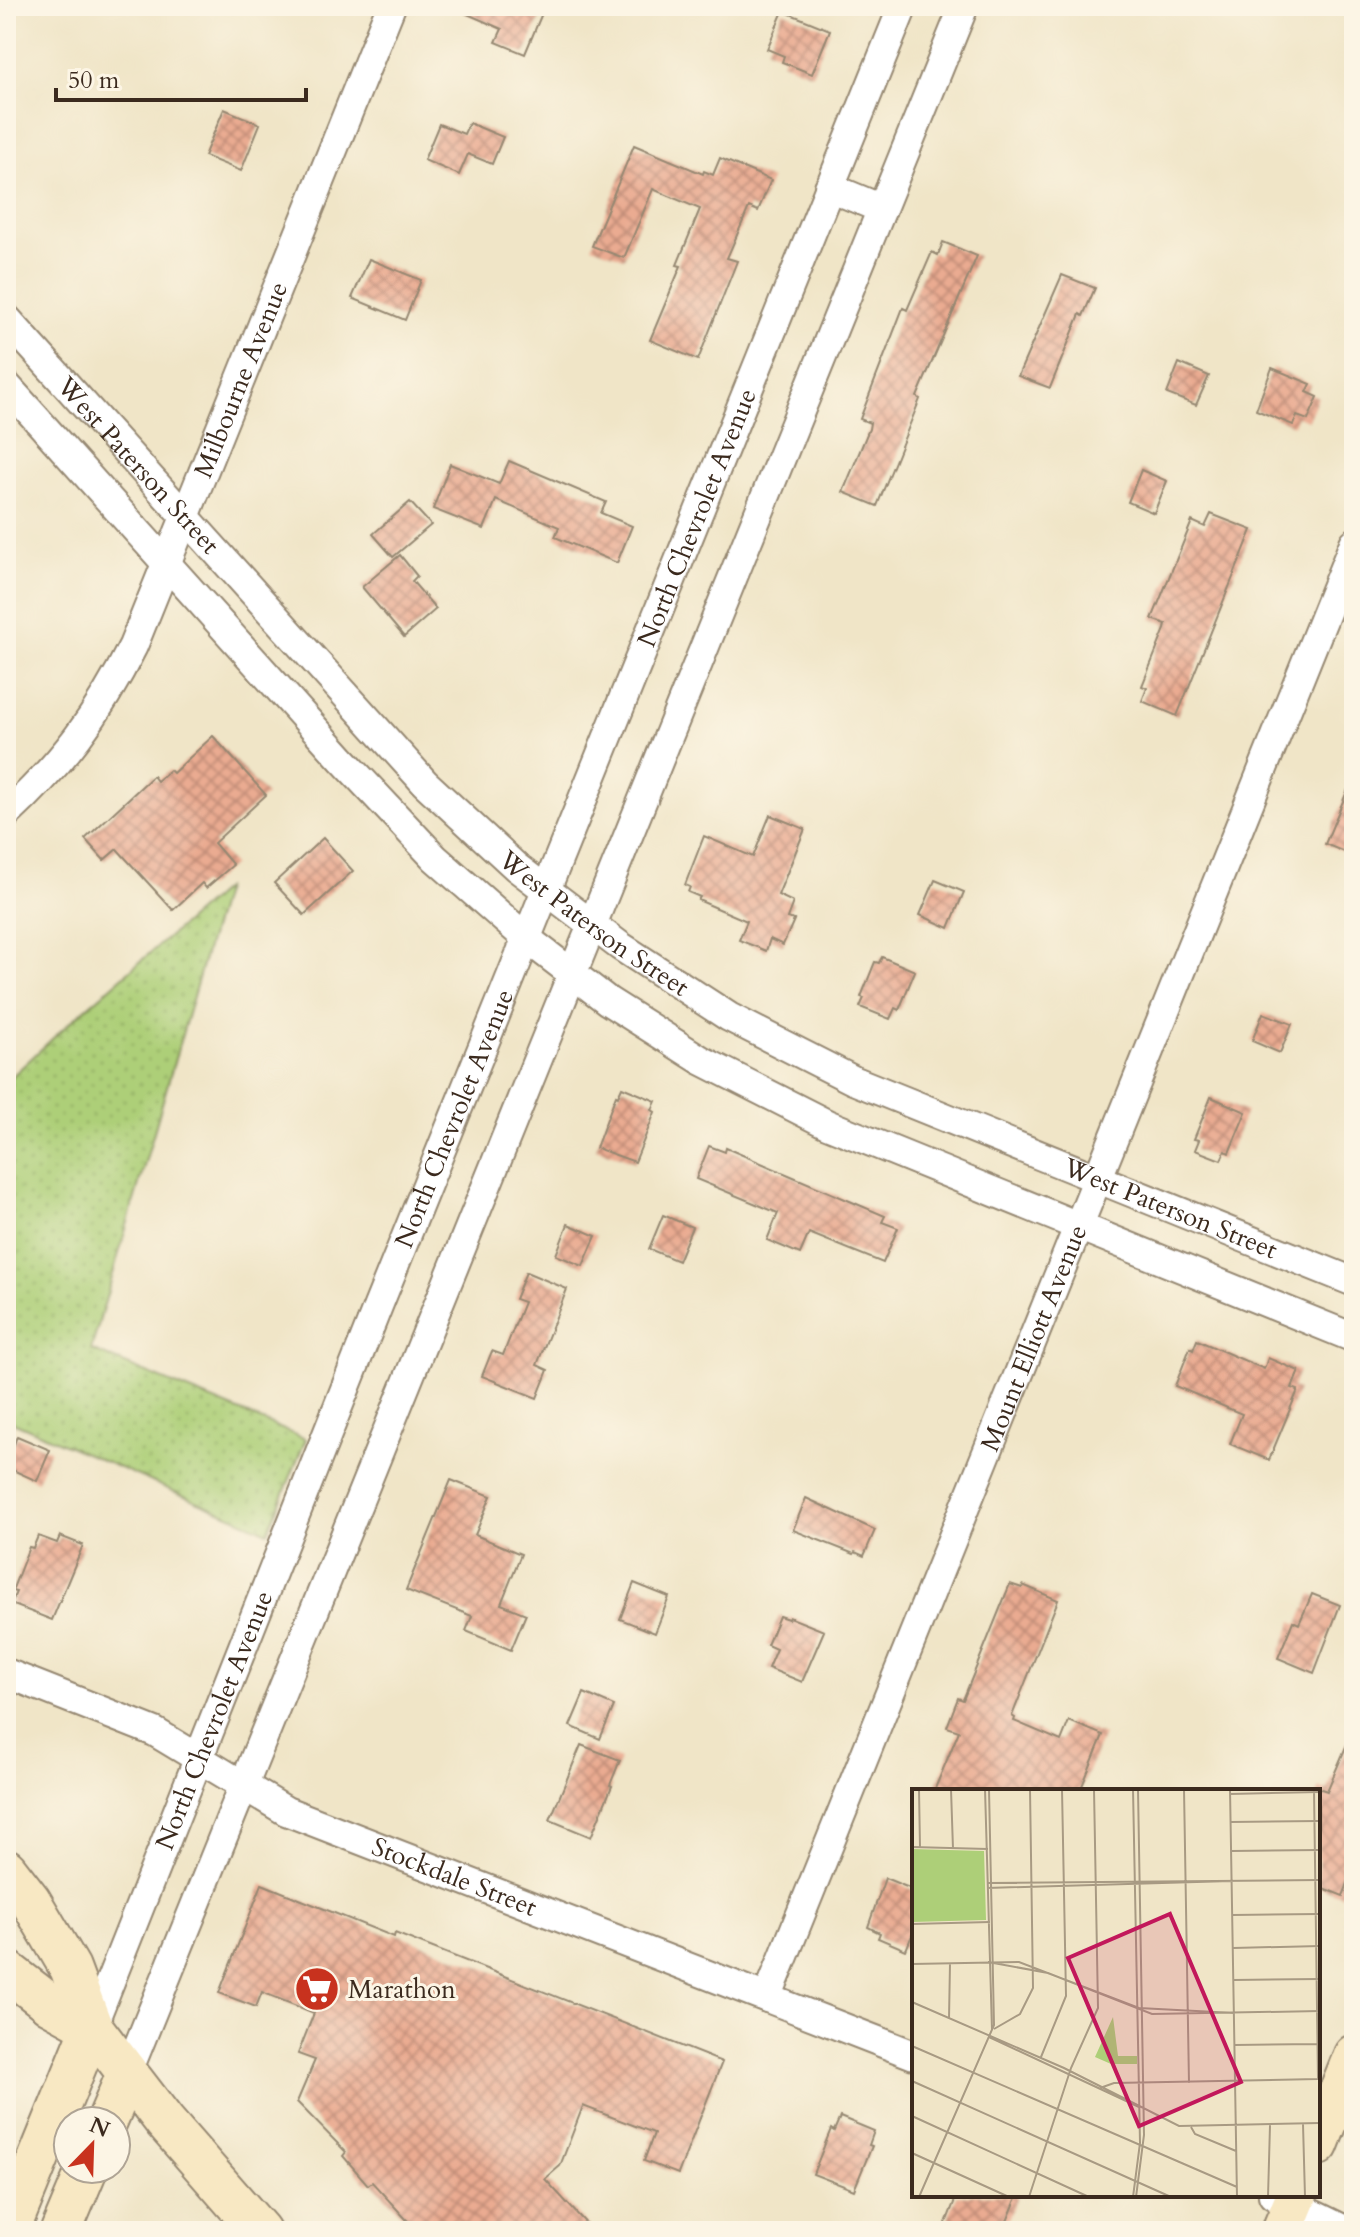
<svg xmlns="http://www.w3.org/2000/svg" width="1360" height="2237" viewBox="0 0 1360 2237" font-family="Cardo,serif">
  <defs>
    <pattern id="park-dots" width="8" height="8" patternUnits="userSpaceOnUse" patternTransform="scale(2)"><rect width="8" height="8" fill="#adcf78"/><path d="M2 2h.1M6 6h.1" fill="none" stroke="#96b267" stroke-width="1.8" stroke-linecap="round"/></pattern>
    <pattern id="building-cross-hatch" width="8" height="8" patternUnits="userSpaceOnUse" patternTransform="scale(2)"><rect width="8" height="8" fill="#eaab91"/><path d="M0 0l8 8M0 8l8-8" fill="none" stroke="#bf8b76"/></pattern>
  </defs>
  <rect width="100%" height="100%" fill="#fcf5e5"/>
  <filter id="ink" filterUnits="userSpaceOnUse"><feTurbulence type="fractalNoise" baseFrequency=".0125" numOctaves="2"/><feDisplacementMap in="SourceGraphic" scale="16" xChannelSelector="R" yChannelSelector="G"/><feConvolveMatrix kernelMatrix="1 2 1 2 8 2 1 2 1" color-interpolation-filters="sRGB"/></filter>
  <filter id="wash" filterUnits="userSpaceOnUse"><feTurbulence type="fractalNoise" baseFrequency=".006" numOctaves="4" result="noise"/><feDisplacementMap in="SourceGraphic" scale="32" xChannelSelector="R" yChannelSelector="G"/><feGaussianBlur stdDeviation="1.8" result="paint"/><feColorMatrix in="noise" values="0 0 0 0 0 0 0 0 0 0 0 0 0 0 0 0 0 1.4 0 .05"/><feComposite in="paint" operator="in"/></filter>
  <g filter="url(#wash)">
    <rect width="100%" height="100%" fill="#f0e5c7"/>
    <path fill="url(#park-dots)" stroke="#747c4b" stroke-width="2" d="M 224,889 L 91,1350 L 306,1439 L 268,1532 L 6,1419 L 6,1082 L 68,1024 Z"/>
    <g id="blocks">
      <g fill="url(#building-cross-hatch)">
        <path d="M 449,6 L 545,6 L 525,54 L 496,42 L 502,29 Z"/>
        <path d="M 783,11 L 830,30 L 812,74 L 782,62 L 784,56 L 767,49 Z"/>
        <path d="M 224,109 L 260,124 L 241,171 L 204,156 Z"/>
        <path d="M 469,123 L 503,137 L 492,164 L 468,154 L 459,175 L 424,160 L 439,124 L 464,134 Z"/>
        <path d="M 634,145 L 703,174 L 704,171 L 713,175 L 720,158 L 771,180 L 758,211 L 749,207 L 727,258 L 737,261 L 698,360 L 650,340 L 681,266 L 677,265 L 700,209 L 653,189 L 624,258 L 592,246 Z"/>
        <path d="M 943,242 L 977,256 L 917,397 L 920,399 L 877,506 L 843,492 L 869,429 L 870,423 L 860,419 L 903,308 L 907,310 L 932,252 L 938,255 Z"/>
        <path d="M 369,259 L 421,280 L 405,320 L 352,298 Z"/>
        <path d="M 1062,275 L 1095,288 L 1083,316 L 1080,314 L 1050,388 L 1018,376 Z"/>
        <path d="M 1179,363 L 1209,376 L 1196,405 L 1167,394 Z"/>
        <path d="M 1272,368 L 1311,384 L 1307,392 L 1318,397 L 1308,420 L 1297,416 L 1293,425 L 1256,410 Z"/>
        <path d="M 509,461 L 606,502 L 601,513 L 632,526 L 617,563 L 555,537 L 559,527 L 496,500 L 484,529 L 433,509 L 450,464 L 499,484 Z"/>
        <path d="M 1141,470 L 1167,481 L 1154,513 L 1128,502 Z"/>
        <path d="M 410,502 L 431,525 L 393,557 L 373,534 Z"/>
        <path d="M 1211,514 L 1252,530 L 1177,716 L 1142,701 L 1147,688 L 1142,686 L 1165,629 L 1166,624 L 1152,619 L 1192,521 L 1205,527 Z"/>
        <path d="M 400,555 L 417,576 L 412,581 L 436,609 L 404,637 L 362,587 Z"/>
        <path d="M 213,736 L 266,795 L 214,843 L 233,865 L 206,888 L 202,883 L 173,910 L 117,849 L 104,860 L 85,839 L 153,776 L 157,781 L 170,770 L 173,773 Z"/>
        <path d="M 1354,775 L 1354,856 L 1325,844 Z"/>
        <path d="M 770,815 L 805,829 L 778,895 L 793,902 L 787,918 L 794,920 L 783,945 L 770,939 L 766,951 L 739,940 L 747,921 L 698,900 L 700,897 L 688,892 L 690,887 L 685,885 L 704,836 L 753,857 Z"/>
        <path d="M 323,838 L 353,871 L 304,915 L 274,883 Z"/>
        <path d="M 935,880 L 964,892 L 949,928 L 920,915 Z"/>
        <path d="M 882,957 L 915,971 L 899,1010 L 895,1008 L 890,1019 L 860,1007 L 864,998 L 861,997 L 875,962 L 879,963 Z"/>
        <path d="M 1263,1013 L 1292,1024 L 1280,1053 L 1252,1041 Z"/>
        <path d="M 622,1087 L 656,1101 L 652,1110 L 655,1112 L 635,1162 L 596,1148 L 616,1095 L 618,1096 Z"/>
        <path d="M 1211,1097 L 1246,1112 L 1229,1153 L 1225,1151 L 1221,1160 L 1195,1150 L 1199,1140 L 1194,1139 Z"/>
        <path d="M 709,1146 L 725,1152 L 726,1148 L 885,1216 L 882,1222 L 898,1228 L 883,1263 L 809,1233 L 800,1254 L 767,1240 L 778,1213 L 696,1179 Z"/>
        <path d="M 663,1215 L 692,1227 L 678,1261 L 649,1249 Z"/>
        <path d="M 568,1224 L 596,1236 L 583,1266 L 556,1255 Z"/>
        <path d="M 526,1272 L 567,1289 L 537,1365 L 548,1370 L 537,1398 L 482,1376 L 492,1351 L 503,1355 L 524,1302 L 515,1299 Z"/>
        <path d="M 1197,1340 L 1264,1369 L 1268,1358 L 1299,1371 L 1292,1388 L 1298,1390 L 1269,1460 L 1230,1444 L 1242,1414 L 1175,1386 L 1190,1348 L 1193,1350 Z"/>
        <path d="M 17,1436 L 50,1450 L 37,1481 L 6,1467 Z"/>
        <path d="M 451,1480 L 491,1496 L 475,1535 L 521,1554 L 501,1604 L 526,1614 L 511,1650 L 466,1631 L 472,1616 L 406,1590 Z"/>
        <path d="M 806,1498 L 875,1530 L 864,1556 L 855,1552 L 854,1554 L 793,1530 Z"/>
        <path d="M 38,1536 L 57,1543 L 60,1536 L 83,1545 L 52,1620 L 11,1604 L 16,1592 L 12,1591 L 29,1547 L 33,1548 Z"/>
        <path d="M 634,1583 L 669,1597 L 655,1633 L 620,1619 Z"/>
        <path d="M 1010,1584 L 1022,1588 L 1023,1585 L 1058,1600 L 1012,1716 L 1015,1718 L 1014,1721 L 1061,1741 L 1069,1721 L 1103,1735 L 1080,1791 L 934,1791 L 959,1731 L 947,1727 L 958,1698 L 963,1700 Z"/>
        <path d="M 1312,1594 L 1340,1605 L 1314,1673 L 1278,1658 L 1293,1621 L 1299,1624 Z"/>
        <path d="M 779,1616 L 788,1619 L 789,1617 L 824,1631 L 802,1682 L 768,1668 L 776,1649 L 767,1645 Z"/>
        <path d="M 584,1693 L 614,1706 L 600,1739 L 570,1726 Z"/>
        <path d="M 1354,1728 L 1354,1868 L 1343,1896 L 1318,1886 L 1318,1788 L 1327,1791 Z"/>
        <path d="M 581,1745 L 620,1760 L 610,1785 L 612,1786 L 591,1837 L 550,1820 Z"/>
        <path d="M 885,1878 L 914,1890 L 914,1930 L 906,1950 L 878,1938 L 880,1933 L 868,1927 Z"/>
        <path d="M 262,1884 L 394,1937 L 395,1933 L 722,2062 L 678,2174 L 644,2161 L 654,2133 L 583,2106 L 560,2166 L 545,2179 L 593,2231 L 417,2231 L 372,2182 L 368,2185 L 343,2156 L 346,2152 L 297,2102 L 315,2060 L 298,2054 L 314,2013 L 262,1992 L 256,2007 L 219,1993 Z"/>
        <path d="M 840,2117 L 874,2131 L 869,2145 L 872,2146 L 854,2190 L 813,2174 L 831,2129 L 834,2131 Z"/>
        <path d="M 957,2195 L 1018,2195 L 1003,2231 L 943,2231 Z"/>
      </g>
    </g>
  </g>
  <g filter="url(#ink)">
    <use href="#blocks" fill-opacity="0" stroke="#968872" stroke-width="2"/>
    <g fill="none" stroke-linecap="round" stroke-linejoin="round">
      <g stroke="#968872" stroke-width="32">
        <g id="street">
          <path d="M 829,187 L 882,209"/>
          <path id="s1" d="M 6,318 L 425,783 L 516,867 L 620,946 L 729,1017 L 853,1080 L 1354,1282"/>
          <path d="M 6,385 L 342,759 L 435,858 L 526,938 L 608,1001 L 701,1060 L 827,1124 L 1354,1338"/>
          <path id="s2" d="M 6,815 C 63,762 98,716 133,646 L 391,6"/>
          <path id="s3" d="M 6,1673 L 155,1732 L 286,1811 L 914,2055"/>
          <path id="s4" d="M 767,1998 L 1354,543"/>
          <path id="s5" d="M 92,2027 L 378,1306 L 903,6"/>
          <path d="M 127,2074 L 964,6"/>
          <path d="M 1273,2195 L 1347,2231"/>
        </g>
      </g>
      <g stroke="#968872" stroke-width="44">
        <g id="secondary">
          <path d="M 6,1869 L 30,1900 L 70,1968 L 92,2027 L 165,2122 L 260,2231"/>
          <path d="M 6,1970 L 50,2004 L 92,2027"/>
          <path d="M 107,2121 L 127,2074"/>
          <path d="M 1318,2145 L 1354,2055"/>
          <path d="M 9,2231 L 92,2027"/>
          <path d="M 61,2231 L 87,2169"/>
          <path d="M 1282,2231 L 1297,2195"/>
        </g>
      </g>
      <use href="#street" stroke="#fff" stroke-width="28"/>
      <use href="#secondary" stroke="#f8e8c3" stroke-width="40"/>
    </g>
  </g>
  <defs>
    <g id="supermarket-disc" transform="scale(2.3)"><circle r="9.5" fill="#c8321e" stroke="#fcf5e5"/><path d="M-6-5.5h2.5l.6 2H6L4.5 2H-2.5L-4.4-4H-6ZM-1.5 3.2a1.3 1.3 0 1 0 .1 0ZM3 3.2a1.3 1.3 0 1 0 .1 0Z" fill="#fff"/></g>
  </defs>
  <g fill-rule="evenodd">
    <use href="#supermarket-disc" x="317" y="1989"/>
  </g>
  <g text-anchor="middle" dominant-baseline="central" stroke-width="6" stroke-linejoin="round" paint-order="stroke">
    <g font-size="26" fill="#3b2a1e" stroke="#fcf5e5">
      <text stroke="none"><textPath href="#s2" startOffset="500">Milbourne Avenue</textPath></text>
      <text stroke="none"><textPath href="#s1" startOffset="198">West Paterson Street</textPath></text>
      <text stroke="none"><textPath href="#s5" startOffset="1626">North Chevrolet Avenue</textPath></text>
      <text stroke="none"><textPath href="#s1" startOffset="846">West Paterson Street</textPath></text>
      <text stroke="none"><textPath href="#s5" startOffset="978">North Chevrolet Avenue</textPath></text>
      <text stroke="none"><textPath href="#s1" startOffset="1492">West Paterson Street</textPath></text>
      <text stroke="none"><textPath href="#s4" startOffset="712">Mount Elliott Avenue</textPath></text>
      <text stroke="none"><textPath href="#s5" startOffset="330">North Chevrolet Avenue</textPath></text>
      <text stroke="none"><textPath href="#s3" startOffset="494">Stockdale Street</textPath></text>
    </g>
    <g font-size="26" fill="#3b2a1e" stroke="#fcf5e5" text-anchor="start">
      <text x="348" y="1989">Marathon</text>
    </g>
  </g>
  <g transform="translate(912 1789)">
    <rect width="408" height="408" fill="#f0e5c7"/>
    <path d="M 0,60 L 72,62 L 74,131 L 0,133 ZM 201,228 L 206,267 L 225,267 L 225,275 L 199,275 L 183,268 Z" fill="#adcf78"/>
    <path fill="none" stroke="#a89a83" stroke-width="2" d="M 7,0 L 8,59M 39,0 L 41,60M 73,0 L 80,241M 272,0 L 277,294M 318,0 L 325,408M 402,0 L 406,290M 318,5 L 408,3M 318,33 L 408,32M 0,58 L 76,60M 319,62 L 408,61M 75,94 L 408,91M 75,99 L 319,92M 320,126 L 408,125M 0,135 L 78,133M 321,159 L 408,157M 76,173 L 136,184 L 240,225 L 408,222M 0,175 L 107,173 L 227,219 L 322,224M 321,191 L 408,190M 0,213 L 152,279 L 267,337 L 408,334M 37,230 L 38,174M 82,240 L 108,225 L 121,199 L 118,0M 77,248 L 227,318M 322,256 L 406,255M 0,257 L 325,398M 129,268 L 154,207 L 150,0M 0,292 L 259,408M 188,299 L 202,294 L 406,290M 0,327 L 177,408M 391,335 L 393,408M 279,338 L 283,345 L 324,362M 0,364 L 97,408M 7,408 L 82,236 L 77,0M 117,408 L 159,279 L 186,219 L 182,0M 221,408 L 228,354 L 221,0M 224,408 L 232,346 L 226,0M 356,408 L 358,336"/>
    <path fill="#c2185b" fill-opacity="0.15" stroke="#c2185b" stroke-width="4" d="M 258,125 L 329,293 L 227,337 L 156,169 Z"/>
    <rect width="408" height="408" fill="none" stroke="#3b2a1e" stroke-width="4"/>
  </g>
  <rect width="1360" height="2237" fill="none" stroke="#fcf5e5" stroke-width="32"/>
  <g transform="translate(92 2145) rotate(23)"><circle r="38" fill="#fcf5e5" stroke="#afa495" stroke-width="2"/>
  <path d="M0-6L14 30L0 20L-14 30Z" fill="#c8321e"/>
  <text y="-12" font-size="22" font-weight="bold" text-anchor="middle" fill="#3b2a1e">N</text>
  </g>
  <path d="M56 88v12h250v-12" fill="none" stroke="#3b2a1e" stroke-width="4"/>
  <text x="68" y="88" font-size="24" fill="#3b2a1e" stroke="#fcf5e5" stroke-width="6" paint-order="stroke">50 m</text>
</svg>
